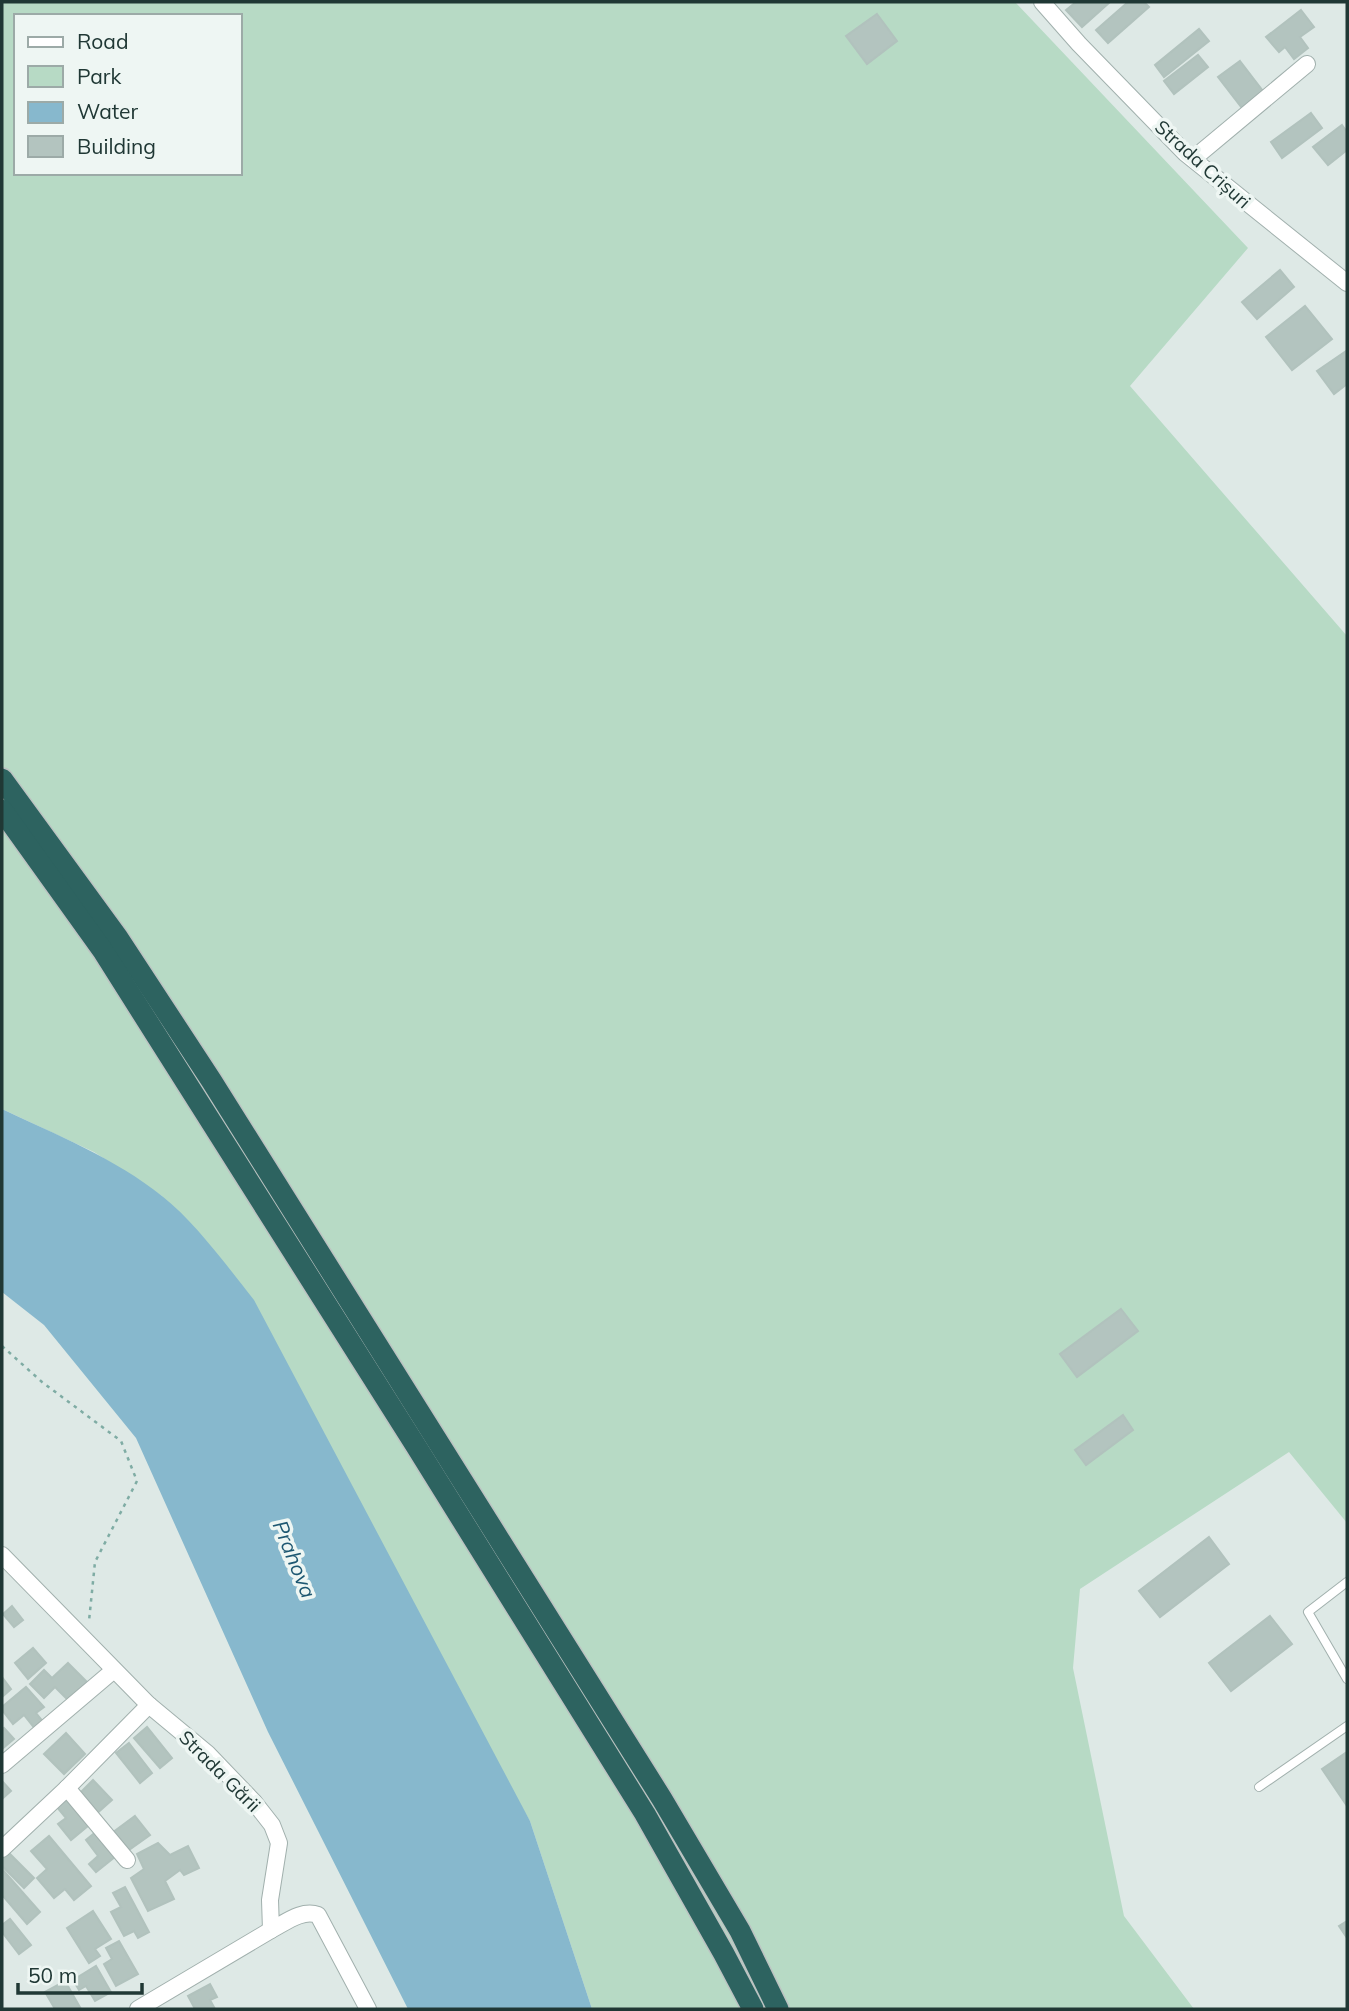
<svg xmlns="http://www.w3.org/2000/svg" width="1349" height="2011" viewBox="0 0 1349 2011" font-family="Mulish,sans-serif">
  <rect width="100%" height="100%" fill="#dee9e6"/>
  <path fill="#b7dac5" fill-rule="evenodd" d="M 2,2 L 1015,2 L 1248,248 L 1130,386 L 1347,636 L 1347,1523 L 1289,1452 L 1080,1589 L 1073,1668 L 1124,1916 L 1194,2009 L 592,2009 L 530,1821 L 162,1196 L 94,1152 L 2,1109 ZM 16,16 L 240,16 L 240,173 L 16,173 Z"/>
  <path fill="#87b8cd" d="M 2,1109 C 55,1134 116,1159 162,1196 C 195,1222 227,1266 254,1300 L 530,1821 L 592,2009 L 408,2009 L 268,1732 L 136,1438 L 44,1325 L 2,1292 Z"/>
  <g fill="#b3c4bf" stroke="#b1c2bd" stroke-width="2">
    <path d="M 1076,2 L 1110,2 L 1082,27 L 1066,10 Z"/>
    <path d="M 1128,2 L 1144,2 L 1149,7 L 1108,43 L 1096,30 Z"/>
    <path d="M 1301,10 L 1314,27 L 1300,37 L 1308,48 L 1294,59 L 1285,47 L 1279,52 L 1266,37 Z"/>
    <path d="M 877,14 L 897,41 L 867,64 L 846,36 Z"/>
    <path d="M 1199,29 L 1209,41 L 1164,77 L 1155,65 Z"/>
    <path d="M 1198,55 L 1208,67 L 1174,94 L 1164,81 Z"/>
    <path d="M 1240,61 L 1263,91 L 1242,108 L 1218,77 Z"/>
    <path d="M 1311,113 L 1322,128 L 1282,158 L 1271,142 Z"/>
    <path d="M 1342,125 L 1347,132 L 1347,150 L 1328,165 L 1313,147 Z"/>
    <path d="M 1280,270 L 1294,287 L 1257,319 L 1242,302 Z"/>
    <path d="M 1305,306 L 1332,339 L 1292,370 L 1266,337 Z"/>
    <path d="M 1346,351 L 1347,384 L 1334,394 L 1317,371 Z"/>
    <path d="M 1121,1309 L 1138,1331 L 1077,1377 L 1060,1354 Z"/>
    <path d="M 1123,1415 L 1133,1430 L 1086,1465 L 1075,1450 Z"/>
    <path d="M 1209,1537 L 1229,1564 L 1160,1617 L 1139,1591 Z"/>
    <path d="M 12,1606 L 23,1620 L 14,1627 L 3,1614 Z"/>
    <path d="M 1270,1616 L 1292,1644 L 1231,1691 L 1209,1663 Z"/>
    <path d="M 33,1648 L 46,1663 L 28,1679 L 15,1663 Z"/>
    <path d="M 68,1663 L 90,1685 L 71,1703 L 55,1687 L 44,1698 L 30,1684 L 44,1670 L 52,1678 Z"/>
    <path d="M 2,1677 L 11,1689 L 2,1697 Z"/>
    <path d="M 26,1687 L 44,1707 L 36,1713 L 44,1723 L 36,1730 L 24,1715 L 13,1724 L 2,1710 L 2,1707 Z"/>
    <path d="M 147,1727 L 172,1758 L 160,1768 L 134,1738 Z"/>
    <path d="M 4,1728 L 14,1739 L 2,1749 L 2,1730 Z"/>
    <path d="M 66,1733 L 85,1754 L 64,1774 L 44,1754 Z"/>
    <path d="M 129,1743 L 152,1773 L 140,1783 L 116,1753 Z"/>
    <path d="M 1347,1752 L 1347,1806 L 1322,1769 Z"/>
    <path d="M 93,1780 L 112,1800 L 95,1815 L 77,1796 Z"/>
    <path d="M 2,1781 L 11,1791 L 2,1799 Z"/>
    <path d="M 67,1798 L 89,1825 L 71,1840 L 58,1824 L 66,1818 L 57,1807 Z"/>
    <path d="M 135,1816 L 150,1835 L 126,1852 L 112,1833 Z"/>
    <path d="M 97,1831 L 116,1856 L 96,1872 L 89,1864 L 98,1856 L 86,1840 Z"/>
    <path d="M 49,1836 L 91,1886 L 74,1900 L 65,1889 L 54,1898 L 37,1878 L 47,1869 L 31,1851 Z"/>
    <path d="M 158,1843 L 170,1855 L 188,1846 L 199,1868 L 184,1875 L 180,1870 L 165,1881 L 174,1899 L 148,1911 L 131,1878 L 144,1869 L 137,1854 Z"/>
    <path d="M 8,1852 L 34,1878 L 24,1888 L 2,1866 L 2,1858 Z"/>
    <path d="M 2,1869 L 40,1912 L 27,1924 L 2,1895 Z"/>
    <path d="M 125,1887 L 149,1932 L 138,1938 L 134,1931 L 124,1936 L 111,1912 L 121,1907 L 113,1893 Z"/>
    <path d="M 93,1911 L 111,1939 L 95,1949 L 100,1956 L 89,1963 L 67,1928 Z"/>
    <path d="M 10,1919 L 31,1945 L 19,1954 L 2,1932 L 2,1925 Z"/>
    <path d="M 1347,1921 L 1347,1938 L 1339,1926 Z"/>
    <path d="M 119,1941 L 138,1974 L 116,1986 L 104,1964 L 112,1959 L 106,1948 Z"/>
    <path d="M 96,1966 L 111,1992 L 95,2001 L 86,1986 L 79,1990 L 73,1980 Z"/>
    <path d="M 65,1981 L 81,2009 L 55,2009 L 45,1992 Z"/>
    <path d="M 210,1984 L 217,1997 L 210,2000 L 215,2009 L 195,2009 L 188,1996 Z"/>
  </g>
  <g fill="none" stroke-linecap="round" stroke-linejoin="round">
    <g stroke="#a1b0ad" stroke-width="10">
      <g id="lane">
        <path d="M 1347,1582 L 1308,1612 L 1347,1679"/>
        <path d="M 1259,1787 L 1347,1726"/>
      </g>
    </g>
    <g stroke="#a1b0ad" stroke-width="18">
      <g id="street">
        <path d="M 1042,2 L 1079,44 L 1185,153 L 1347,283"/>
        <path d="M 1193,159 L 1307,64"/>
        <path d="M 2,1555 L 149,1705 L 208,1754 L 254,1802 L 272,1825 L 279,1843 L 270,1900 L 271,1930 C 285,1923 302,1909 318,1915 L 368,2009"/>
        <path d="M 2,1765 L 114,1670"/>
        <path d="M 67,1788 L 127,1860"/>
        <path d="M 2,1849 L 67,1788 L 149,1705"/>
        <path d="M 138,2009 L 271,1930"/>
      </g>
    </g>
    <g stroke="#bcc3c2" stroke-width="24">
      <g id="highway">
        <path d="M 2,779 L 118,938 L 211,1080 L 662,1799 L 740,1931 L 778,2009"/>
        <path d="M 2,810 L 103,951 L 416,1446 L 645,1814 L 724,1954 L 753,2009"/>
      </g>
    </g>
    <path stroke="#7faca4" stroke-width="2.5" stroke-dasharray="3.5 5" stroke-linecap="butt" d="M 2,1346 L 42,1382 L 121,1441 L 137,1481 L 95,1562 L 89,1621"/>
    <use href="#lane" stroke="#fff" stroke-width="8"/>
    <use href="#street" stroke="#fff" stroke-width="16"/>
    <use href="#highway" stroke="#2d6360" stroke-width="21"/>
  </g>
  <g text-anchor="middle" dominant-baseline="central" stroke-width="7" stroke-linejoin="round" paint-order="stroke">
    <g font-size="19" fill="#203835" stroke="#eef6f3">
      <text transform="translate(1203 164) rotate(42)">Strada Crișuri</text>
      <text transform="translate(220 1771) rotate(45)">Strada Gării</text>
    </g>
    <g font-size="21" font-style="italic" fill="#1d5771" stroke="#eef6f3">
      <text transform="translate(295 1559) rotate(68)">Prahova</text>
    </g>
  </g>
  <rect width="1349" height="2011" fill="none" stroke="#203835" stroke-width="7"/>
  <rect x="14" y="14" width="228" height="161" fill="#eef6f3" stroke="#9caaa7" stroke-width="2"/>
  <rect x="28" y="37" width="35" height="10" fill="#ffffff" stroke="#9caaa7" stroke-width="2"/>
  <text x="77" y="49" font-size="21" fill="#203835">Road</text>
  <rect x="28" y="66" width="35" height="21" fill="#b7dac5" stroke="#9caaa7" stroke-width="2"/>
  <text x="77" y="84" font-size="21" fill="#203835">Park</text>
  <rect x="28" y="102" width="35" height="21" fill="#87b8cd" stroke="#9caaa7" stroke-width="2"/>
  <text x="77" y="119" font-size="21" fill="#203835">Water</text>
  <rect x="28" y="136" width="35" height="21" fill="#b3c4bf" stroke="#9caaa7" stroke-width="2"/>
  <text x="77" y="154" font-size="21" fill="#203835">Building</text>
  <path d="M18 1983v10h124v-10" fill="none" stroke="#203835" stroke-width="3.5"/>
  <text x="28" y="1983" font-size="21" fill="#203835" stroke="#eef6f3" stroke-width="5" paint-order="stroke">50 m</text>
</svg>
